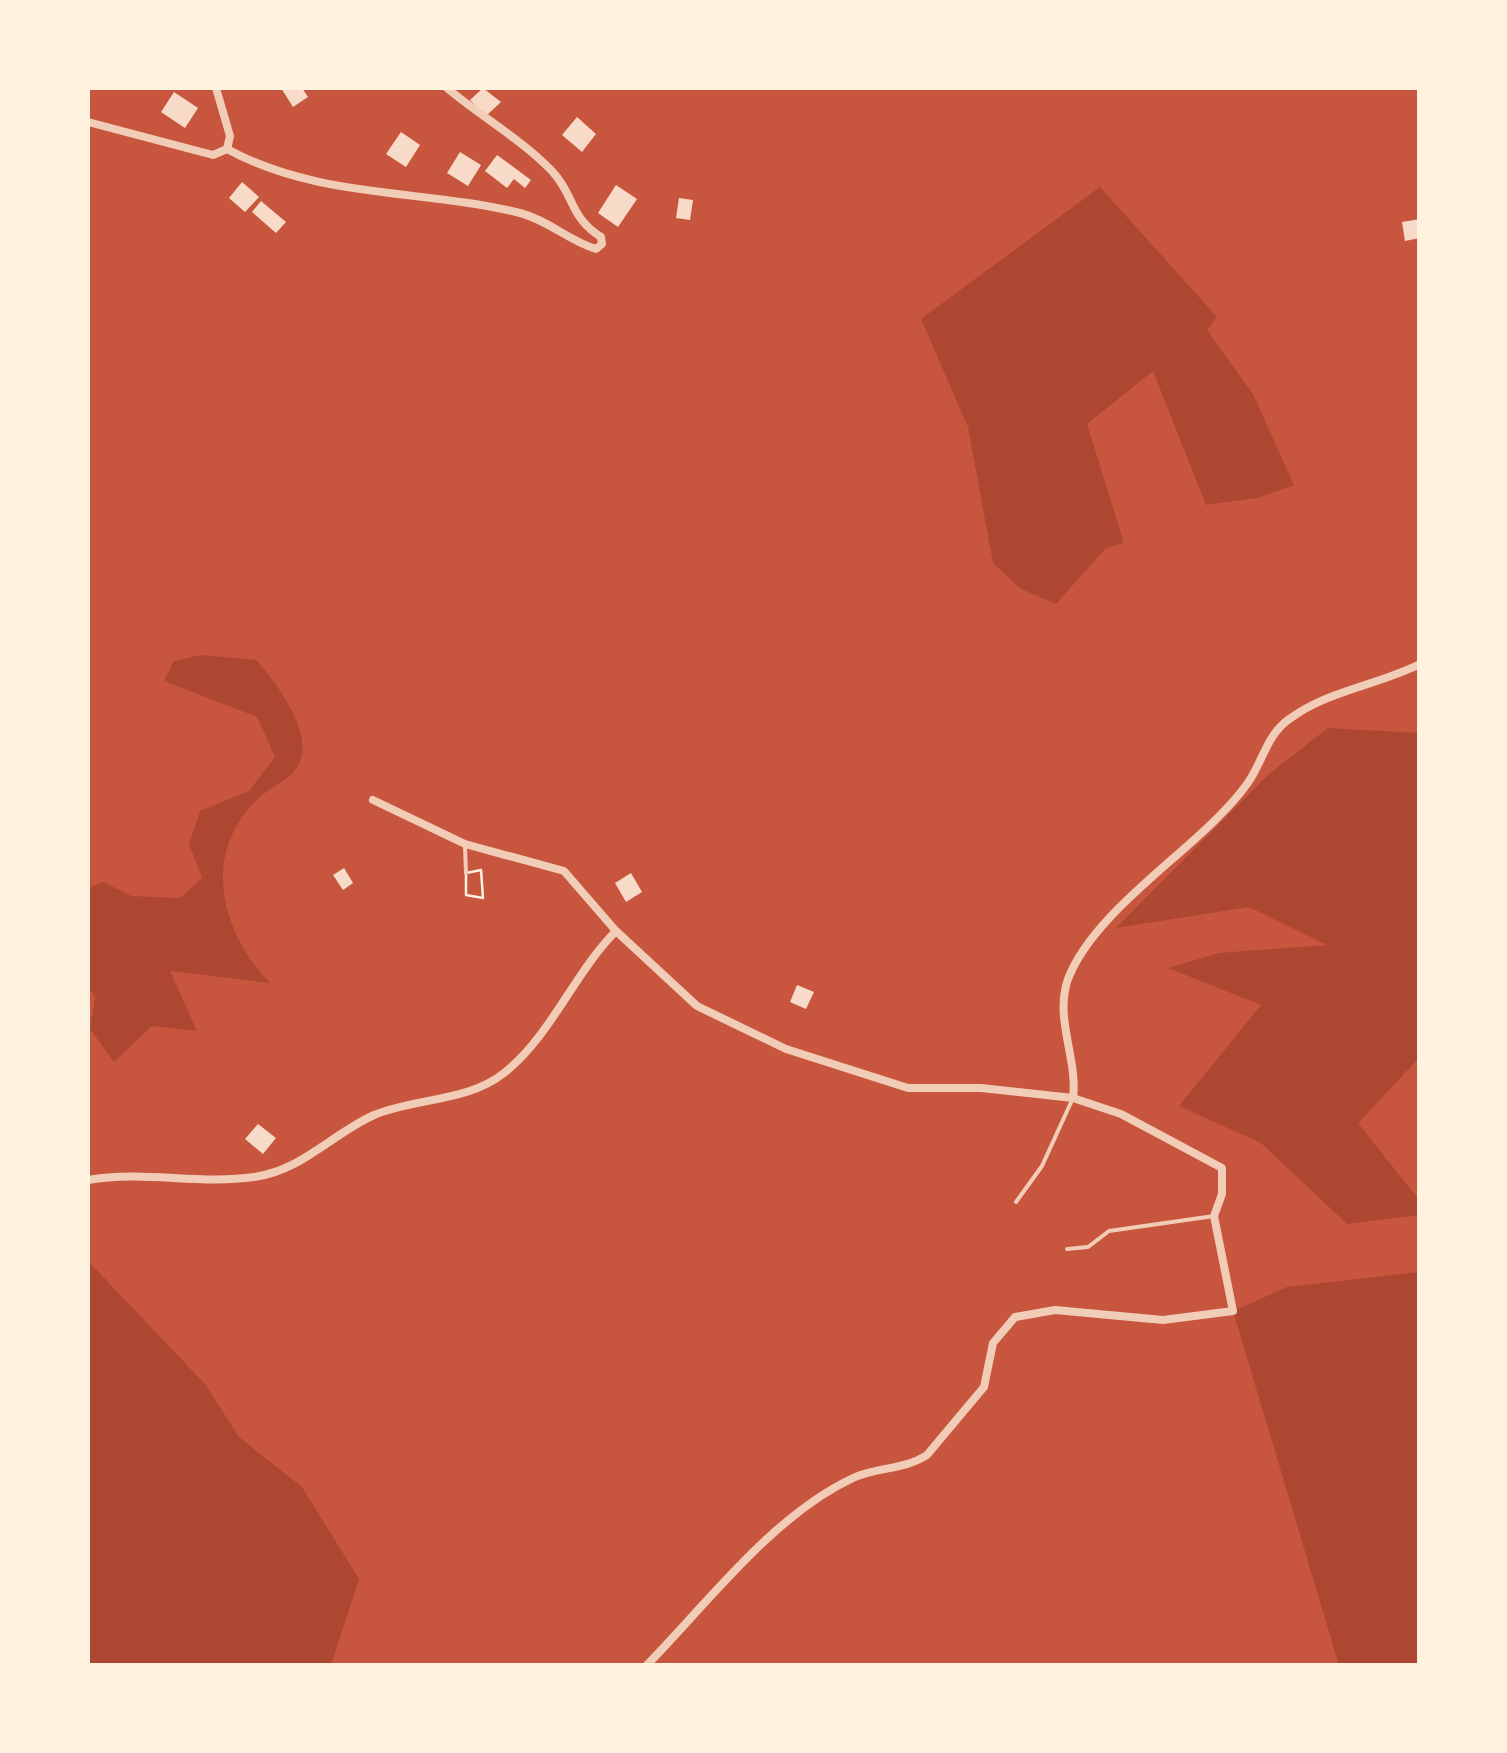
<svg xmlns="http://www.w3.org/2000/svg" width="1507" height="1753" viewBox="0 0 1507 1753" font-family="'PT Sans',sans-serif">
  <rect width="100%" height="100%" fill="#c8553d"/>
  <g fill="#ae4732">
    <path d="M 1100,187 L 1217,317 L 1207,330 L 1253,394 L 1294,485 L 1257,498 L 1206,505 L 1153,371 L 1087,424 L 1124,543 L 1106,548 L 1056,604 L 1021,589 L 993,563 L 968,427 L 921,319 Z"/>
    <path d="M 201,655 L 256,660 C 274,679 308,726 302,755 C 296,780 278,781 260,797 C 200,852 220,931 270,983 L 170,971 L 197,1031 L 152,1026 L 114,1062 L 90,1029 L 95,997 L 88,987 L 88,888 L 103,882 L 131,896 L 180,898 L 202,878 L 189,844 L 200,811 L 249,791 L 275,757 L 257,717 L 164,681 L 174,661 Z"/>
    <path d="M 1328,728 L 1420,733 L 1419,1058 L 1358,1123 L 1419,1200 L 1419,1215 L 1347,1224 L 1261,1143 L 1179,1106 L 1261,1005 L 1168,968 L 1219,953 L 1327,945 L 1249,907 L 1116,928 L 1269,774 Z"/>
    <path d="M 88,1261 L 205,1384 L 239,1437 L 302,1487 L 359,1579 L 331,1665 L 88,1665 Z"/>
    <path d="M 1419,1272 L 1419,1665 L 1339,1665 L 1233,1311 L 1287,1287 Z"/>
  </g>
  <g fill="#f7dbc8">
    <path d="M 281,88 L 302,88 L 308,97 L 293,107 Z"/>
    <path d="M 483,88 L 501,102 L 486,116 L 470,100 Z"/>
    <path d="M 174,92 L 198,108 L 185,128 L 161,112 Z"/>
    <path d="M 577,117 L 596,134 L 582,152 L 562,135 Z"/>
    <path d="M 401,132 L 420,145 L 406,167 L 386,154 Z"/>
    <path d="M 460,152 L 481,165 L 468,186 L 447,173 Z"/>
    <path d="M 497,155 L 531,180 L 525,188 L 514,179 L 507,188 L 485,171 Z"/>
    <path d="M 242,182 L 259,197 L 245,212 L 229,198 Z"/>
    <path d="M 616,185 L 637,199 L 618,227 L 598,213 Z"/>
    <path d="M 679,198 L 693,200 L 690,220 L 676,218 Z"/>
    <path d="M 261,201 L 286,222 L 276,233 L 252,212 Z"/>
    <path d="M 1420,219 L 1420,238 L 1405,241 L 1402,222 Z"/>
    <path d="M 344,868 L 353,883 L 343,890 L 333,875 Z"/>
    <path d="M 631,873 L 642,892 L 626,902 L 615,883 Z"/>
    <path d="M 797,985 L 814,992 L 806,1009 L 790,1002 Z"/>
    <path d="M 258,1124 L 276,1138 L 263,1154 L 245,1139 Z"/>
  </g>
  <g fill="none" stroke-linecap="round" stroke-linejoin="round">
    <path stroke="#fff3e0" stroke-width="2.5" d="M 481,870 L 483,898 L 466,895 L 466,873 Z"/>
    <g stroke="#f1ccb7" stroke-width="4">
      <path d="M 465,847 L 466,873"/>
      <path d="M 1016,1202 L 1042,1166 L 1073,1098"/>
      <path d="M 1067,1249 L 1088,1247 L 1109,1231 L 1214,1216"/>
    </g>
    <g stroke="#f1ccb7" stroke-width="8">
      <path d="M 88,122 L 213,155 L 227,149 L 230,136 L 216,88"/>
      <path d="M 227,149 C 318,199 423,189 520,213 C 548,220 569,241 596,249 L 602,244 L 601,237 C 569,217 575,195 551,170 C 521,139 480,116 447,88"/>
      <path d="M 616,931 L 697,1006 L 786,1049 L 908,1088 L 981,1088 L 1073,1098 C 1078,1058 1054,1019 1068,979 C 1096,906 1203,846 1247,784 C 1262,764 1266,736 1288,720 C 1328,690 1376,686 1420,664"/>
      <path d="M 88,1180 C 143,1170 198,1185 254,1177 C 301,1171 332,1134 374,1115 C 414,1098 468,1102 504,1073 C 551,1036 574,973 616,931 L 564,871 L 465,844 L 373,800"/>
      <path d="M 646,1666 C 708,1603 772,1516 853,1478 C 876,1467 904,1470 927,1455 L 984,1387 L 993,1343 L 1015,1317 L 1055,1310 L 1163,1320 L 1233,1311 L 1214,1216 L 1222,1194 L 1222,1168 L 1121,1114 L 1073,1098"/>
    </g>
  </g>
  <rect width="1507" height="1753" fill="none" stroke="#fff3e0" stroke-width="180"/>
</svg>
